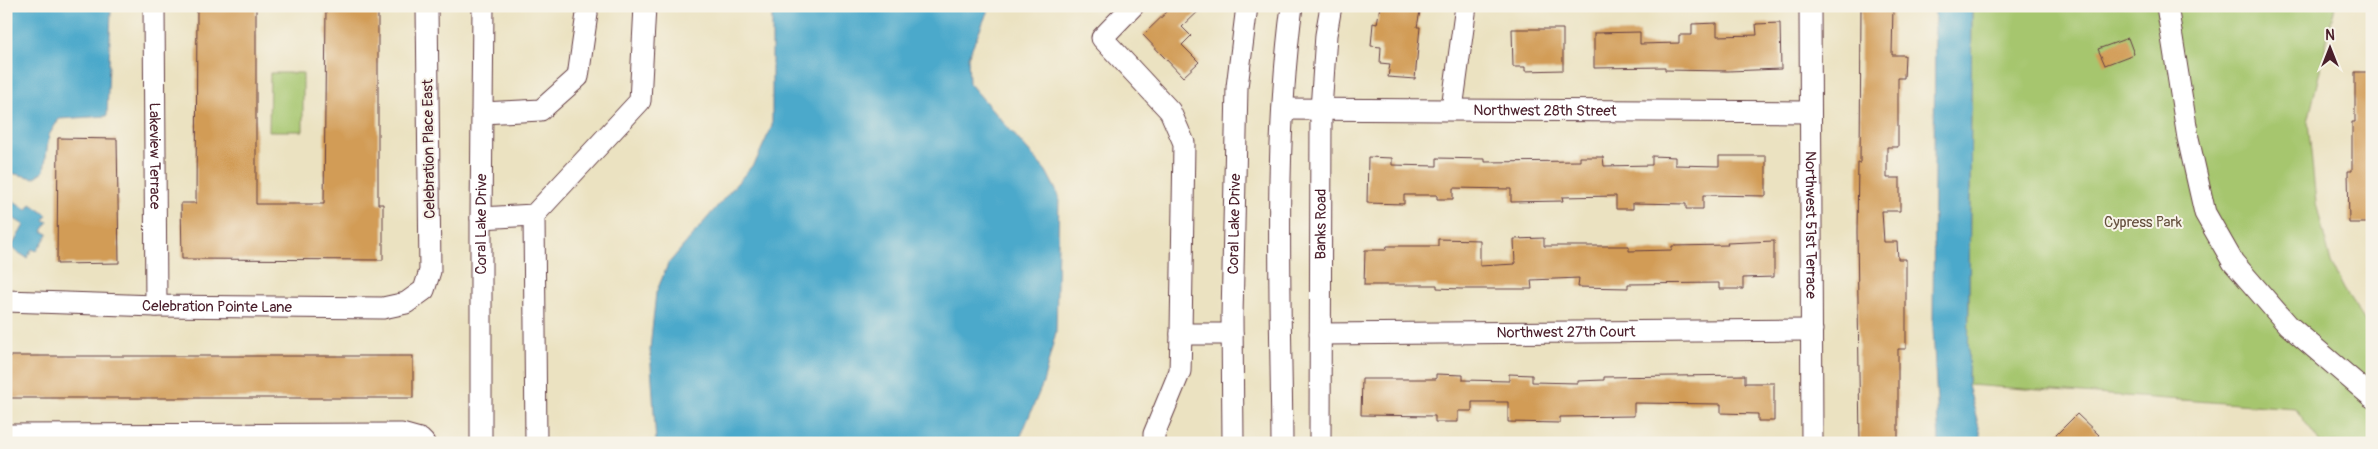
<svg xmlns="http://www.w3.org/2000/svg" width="2378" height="449" viewBox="0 0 2378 449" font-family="Pangolin,sans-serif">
  <rect width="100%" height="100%" fill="#f7f3e8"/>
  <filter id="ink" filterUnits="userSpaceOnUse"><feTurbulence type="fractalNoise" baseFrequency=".02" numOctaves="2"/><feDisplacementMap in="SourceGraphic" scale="10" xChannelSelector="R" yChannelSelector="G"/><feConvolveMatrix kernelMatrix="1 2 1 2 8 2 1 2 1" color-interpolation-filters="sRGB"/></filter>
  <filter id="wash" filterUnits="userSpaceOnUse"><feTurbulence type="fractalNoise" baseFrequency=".0096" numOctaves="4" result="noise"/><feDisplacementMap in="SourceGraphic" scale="20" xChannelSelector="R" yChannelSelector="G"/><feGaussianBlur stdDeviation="1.12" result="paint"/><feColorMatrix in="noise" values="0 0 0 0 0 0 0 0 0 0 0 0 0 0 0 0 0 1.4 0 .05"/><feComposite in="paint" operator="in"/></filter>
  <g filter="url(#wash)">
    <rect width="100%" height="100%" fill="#ebe2c1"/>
    <g fill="#a6c66e" stroke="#78724c">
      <path d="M 1972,6 L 2335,6 L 2308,122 L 2316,203 L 2331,263 L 2344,289 L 2372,332 L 2372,443 L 2320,443 L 2295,408 L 1968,385 Z"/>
      <path d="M 270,73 L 303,73 L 303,131 L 269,131 Z"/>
    </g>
    <g fill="#4ca9cb" stroke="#4b647b">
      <path d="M 6,6 L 110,6 L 111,10 L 107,116 L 59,119 L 49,135 L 44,171 L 34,178 L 6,172 Z"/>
      <path d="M 772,6 L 990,6 L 968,57 L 969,83 L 1046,171 L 1059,196 L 1056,332 L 1043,383 L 1018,443 L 656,443 L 650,349 L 656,293 L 668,264 L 756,161 L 772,126 Z"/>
      <path d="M 1935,6 L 1972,6 L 1968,385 L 1983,443 L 1939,443 L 1933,328 Z"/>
      <path d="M 11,199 L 27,210 L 31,204 L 47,215 L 44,220 L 48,222 L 42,231 L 48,234 L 37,251 L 32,249 L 27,258 L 11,248 L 24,225 L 6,214 L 6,208 Z"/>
    </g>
    <g id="blocks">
      <g fill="#d29c57">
        <path d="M 197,6 L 256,6 L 256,204 L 324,204 L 326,6 L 378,6 L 378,204 L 383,204 L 383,260 L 182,259 L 181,203 L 196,203 Z"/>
        <path d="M 1173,6 L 1204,6 L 1182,27 L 1191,36 L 1182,45 L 1199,62 L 1183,77 L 1143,35 Z"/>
        <path d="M 1380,6 L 1421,6 L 1417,27 L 1420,27 L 1415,79 L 1388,77 L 1390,64 L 1380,63 L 1381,47 L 1371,46 L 1373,23 L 1377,24 Z"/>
        <path d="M 1861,6 L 1893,6 L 1892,55 L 1905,55 L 1904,78 L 1898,78 L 1898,147 L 1887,147 L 1887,178 L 1900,178 L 1900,211 L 1882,211 L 1884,242 L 1897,242 L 1898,259 L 1906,259 L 1906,349 L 1898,349 L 1898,443 L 1860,443 L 1857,231 L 1858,163 L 1860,163 Z"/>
        <path d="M 1717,23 L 1717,36 L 1757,35 L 1756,24 L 1780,23 L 1781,69 L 1728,71 L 1665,70 L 1665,67 L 1594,68 L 1594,33 L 1640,32 L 1640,44 L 1679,43 L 1679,35 L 1692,35 L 1692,24 Z"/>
        <path d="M 1512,29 L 1563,29 L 1563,70 L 1525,71 L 1525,67 L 1513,67 Z"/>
        <path d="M 2128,38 L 2134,54 L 2105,65 L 2098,49 Z"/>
        <path d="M 2355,72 L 2372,72 L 2372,223 L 2349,223 L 2348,171 L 2352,171 L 2352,122 L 2355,122 Z"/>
        <path d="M 58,138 L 117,139 L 119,263 L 57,264 Z"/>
        <path d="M 1652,156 L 1675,157 L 1675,165 L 1719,166 L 1719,156 L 1766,156 L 1766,196 L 1703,195 L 1703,209 L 1686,209 L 1686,204 L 1633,203 L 1633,209 L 1616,209 L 1616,196 L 1562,197 L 1563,201 L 1511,202 L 1511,189 L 1453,188 L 1453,199 L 1437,199 L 1437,195 L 1404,195 L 1404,204 L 1367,203 L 1368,157 L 1392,158 L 1392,165 L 1437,166 L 1437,158 L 1485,159 L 1485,162 L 1580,161 L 1580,157 L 1603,157 L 1604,166 L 1652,165 Z"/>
        <path d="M 1544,238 L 1544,246 L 1629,246 L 1629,251 L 1672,250 L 1672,246 L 1728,245 L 1727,243 L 1774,241 L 1774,277 L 1743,278 L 1743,289 L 1719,289 L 1719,283 L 1628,284 L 1628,288 L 1578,287 L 1579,278 L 1531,280 L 1532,289 L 1461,289 L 1437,288 L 1437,285 L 1364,285 L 1365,250 L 1386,250 L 1387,246 L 1438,246 L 1438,239 L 1480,240 L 1480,266 L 1515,264 L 1514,239 Z"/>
        <rect x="6" y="356" width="407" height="42"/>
        <path d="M 1436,374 L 1463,375 L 1463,380 L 1509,381 L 1509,374 L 1532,375 L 1532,382 L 1578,383 L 1578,381 L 1604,380 L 1604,377 L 1745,375 L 1745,383 L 1774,383 L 1774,421 L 1758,421 L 1758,414 L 1721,413 L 1721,404 L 1634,403 L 1634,416 L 1560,417 L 1560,423 L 1508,422 L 1508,402 L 1472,402 L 1472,411 L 1458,411 L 1458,422 L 1435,422 L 1435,416 L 1361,415 L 1362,379 L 1436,379 Z"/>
        <path d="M 2077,414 L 2099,435 L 2091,443 L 2048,443 Z"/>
      </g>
    </g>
  </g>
  <g filter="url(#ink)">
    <use href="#blocks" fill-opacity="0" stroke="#623c42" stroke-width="1"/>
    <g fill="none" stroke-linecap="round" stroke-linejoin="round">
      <g stroke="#623c42" stroke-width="23">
        <g id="minor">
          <path id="s1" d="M 154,6 L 156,306"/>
          <path d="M 1133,6 L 1102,38 L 1170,111 L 1184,143 L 1181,334"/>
          <path id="s2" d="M 1810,6 L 1812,443"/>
          <path d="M 2167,6 L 2188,138 L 2205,213 L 2233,262 L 2288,325 L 2372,397"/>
          <path id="s3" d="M 1283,109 L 1809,112"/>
          <path d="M 1452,109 L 1466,6"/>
          <path d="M 482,113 L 541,110 L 578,77 L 587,14 L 586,6"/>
          <path d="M 534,215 L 536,443"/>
          <path d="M 481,218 L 534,215 L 640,101 L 645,6"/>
          <path id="s4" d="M 6,301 L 156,306 L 383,308 L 406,303 L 424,290 L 430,271 L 427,6"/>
          <path id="s5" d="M 1320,334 L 1812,330"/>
          <path d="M 6,435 L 402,434 L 420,439 L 424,443"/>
          <path id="s6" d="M 481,443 L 481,218 L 483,6"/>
          <path d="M 1154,443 L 1154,434 L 1180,371 L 1181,334 L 1232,334"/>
          <path id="s7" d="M 1233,443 L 1232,317 L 1237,87 L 1247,6"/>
          <path d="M 1282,443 C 1281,298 1273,150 1292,6"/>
          <path id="s8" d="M 1320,443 L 1321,110 L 1326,35 L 1331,6"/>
        </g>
      </g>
      <use href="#minor" stroke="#fff" stroke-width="21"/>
    </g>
  </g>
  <g text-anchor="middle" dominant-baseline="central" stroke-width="4" stroke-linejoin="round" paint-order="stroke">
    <g font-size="15" fill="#4a1f2b" stroke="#f7f3e8">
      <text stroke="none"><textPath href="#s3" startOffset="262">Northwest 28th Street</textPath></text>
      <text transform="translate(429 149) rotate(-91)">Celebration Place East</text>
      <text stroke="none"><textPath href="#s1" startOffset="150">Lakeview Terrace</textPath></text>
      <text stroke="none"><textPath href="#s6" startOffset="219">Coral Lake Drive</textPath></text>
      <text stroke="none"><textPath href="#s7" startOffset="219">Coral Lake Drive</textPath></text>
      <text stroke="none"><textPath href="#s8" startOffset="219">Banks Road</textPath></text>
      <text stroke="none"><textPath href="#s2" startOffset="219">Northwest 51st Terrace</textPath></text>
      <text stroke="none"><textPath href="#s4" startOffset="211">Celebration Pointe Lane</textPath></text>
      <text stroke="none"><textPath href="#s5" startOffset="246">Northwest 27th Court</textPath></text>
    </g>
    <g font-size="15" fill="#66513f" stroke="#f7f3e8">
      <text x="2143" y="222">Cypress Park</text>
    </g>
  </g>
  <rect width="2378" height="449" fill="none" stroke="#f7f3e8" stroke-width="25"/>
  <g transform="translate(2330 48)" stroke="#f7f3e8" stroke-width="4" paint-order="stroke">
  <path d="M0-4L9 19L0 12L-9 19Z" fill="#4a1f2b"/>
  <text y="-8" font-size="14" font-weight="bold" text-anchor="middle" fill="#4a1f2b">N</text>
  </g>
</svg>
